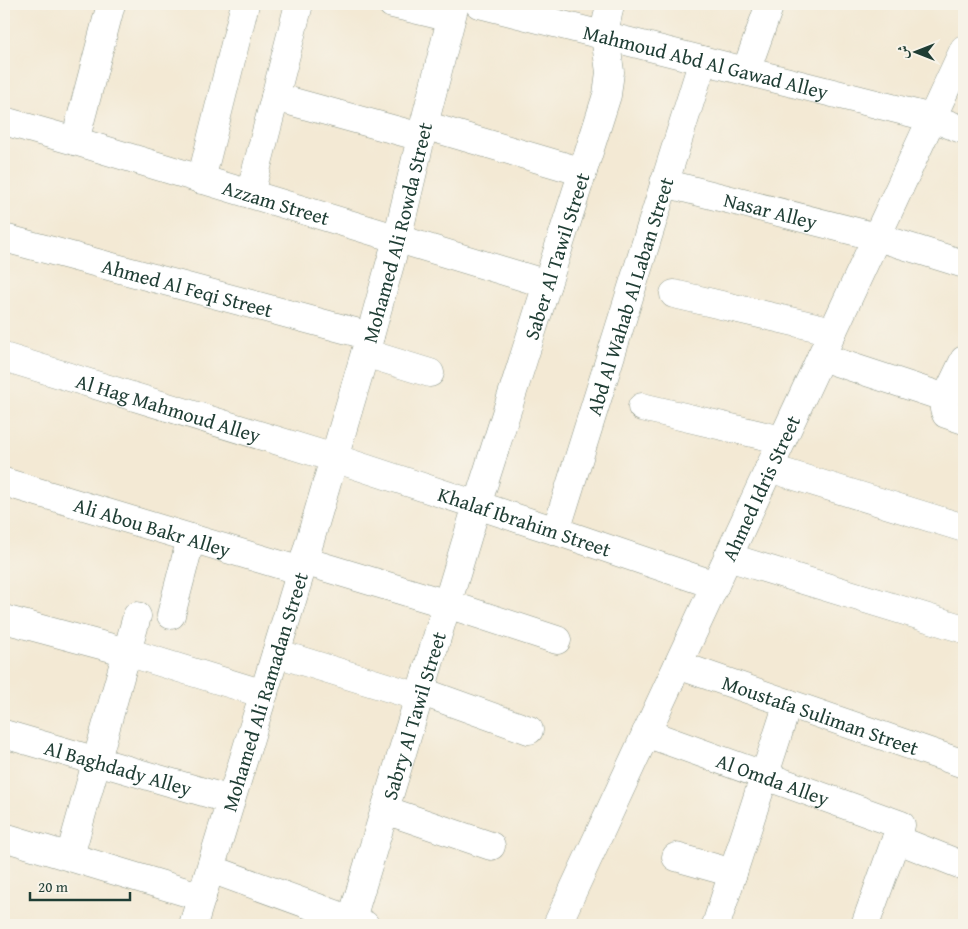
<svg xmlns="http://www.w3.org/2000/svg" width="968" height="929" viewBox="0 0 968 929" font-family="'Gentium Book Plus',Amiri,serif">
  <rect width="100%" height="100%" fill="#f7f3e8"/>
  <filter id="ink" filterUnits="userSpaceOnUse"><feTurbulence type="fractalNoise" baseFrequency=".02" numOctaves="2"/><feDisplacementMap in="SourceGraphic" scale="10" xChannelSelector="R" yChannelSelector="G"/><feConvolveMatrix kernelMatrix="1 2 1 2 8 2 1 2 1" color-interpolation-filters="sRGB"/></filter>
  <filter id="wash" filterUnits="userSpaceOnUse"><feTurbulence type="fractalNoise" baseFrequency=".0096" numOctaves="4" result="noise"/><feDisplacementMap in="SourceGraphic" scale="20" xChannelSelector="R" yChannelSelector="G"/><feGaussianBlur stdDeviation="1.12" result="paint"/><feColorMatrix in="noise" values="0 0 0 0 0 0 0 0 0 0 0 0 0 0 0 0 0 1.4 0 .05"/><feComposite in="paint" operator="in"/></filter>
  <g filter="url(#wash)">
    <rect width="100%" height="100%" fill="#f3e9d4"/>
  </g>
  <g filter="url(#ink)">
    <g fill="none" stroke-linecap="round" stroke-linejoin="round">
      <g stroke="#899384" stroke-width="29">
        <g id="minor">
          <path d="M 392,4 L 451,18"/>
          <path id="s1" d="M 479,4 L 932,118 L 964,130"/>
          <path d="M 746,71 L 770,4"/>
          <path d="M 275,97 L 421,137"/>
          <path id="s2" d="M 4,121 L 75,141 L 547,284"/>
          <path d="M 424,125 L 583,172"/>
          <path d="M 75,141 L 111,4"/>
          <path d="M 201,180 L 245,4"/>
          <path id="s3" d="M 664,183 L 877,237 L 964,264"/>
          <path d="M 250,194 L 299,4"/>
          <path id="s4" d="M 4,238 L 370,336"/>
          <path d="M 674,294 L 833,331"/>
          <path d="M 365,353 L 430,373"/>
          <path id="s5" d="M 4,357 L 334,458 L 556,531 L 715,585"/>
          <path d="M 821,357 L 943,397 L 944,409 L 946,414 L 964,420"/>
          <path d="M 944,402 L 964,360"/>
          <path d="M 642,407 L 782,440"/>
          <path d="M 769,468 L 964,528"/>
          <path id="s6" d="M 4,482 L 301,571"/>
          <path id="s7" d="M 556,531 L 703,60"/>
          <path d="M 728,557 L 964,629"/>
          <path d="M 304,561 L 447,604 L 557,640"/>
          <path d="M 171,615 L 191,538"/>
          <path d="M 4,619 L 127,652 L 264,694"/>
          <path d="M 276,653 L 419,697"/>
          <path id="s8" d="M 678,665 L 964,764"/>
          <path d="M 420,691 L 529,730"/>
          <path id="s9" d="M 646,733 L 901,825 L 865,925"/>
          <path id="s10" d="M 4,734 L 231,800"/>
          <path d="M 385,810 L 491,846"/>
          <path d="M 4,837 L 202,897"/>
          <path d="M 896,839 L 964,866"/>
          <path d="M 70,856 L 137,616"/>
          <path d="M 676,857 L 733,873"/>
          <path d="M 211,869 L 365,925"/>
          <path id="s11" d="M 193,925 L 301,571 L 370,336 L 397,239 L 424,125 L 455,4"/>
          <path id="s12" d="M 350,925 L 477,505 L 607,95 L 610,72 L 605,36 L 606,24 L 610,4"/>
          <path id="s13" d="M 557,925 L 964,49"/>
          <path d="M 716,925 L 788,703"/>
        </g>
      </g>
      <use href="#minor" stroke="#fff" stroke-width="28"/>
    </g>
  </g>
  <g text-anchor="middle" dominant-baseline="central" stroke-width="4.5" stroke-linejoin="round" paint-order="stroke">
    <g font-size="20" fill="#1f3d34" stroke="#f7f3e8">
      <text stroke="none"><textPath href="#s1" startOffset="234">Mahmoud Abd Al Gawad Alley</textPath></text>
      <text stroke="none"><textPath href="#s2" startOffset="284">Azzam Street</textPath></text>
      <text stroke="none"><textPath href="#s3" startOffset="110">Nasar Alley</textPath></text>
      <text stroke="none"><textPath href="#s11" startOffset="722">Mohamed Ali Rowda Street</textPath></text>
      <text stroke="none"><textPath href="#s12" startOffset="700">Saber Al Tawil Street</textPath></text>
      <text stroke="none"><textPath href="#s4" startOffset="190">Ahmed Al Feqi Street</textPath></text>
      <text stroke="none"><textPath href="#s7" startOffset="246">Abd Al Wahab Al Laban Street</textPath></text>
      <text stroke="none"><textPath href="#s5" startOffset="172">Al Hag Mahmoud Alley</textPath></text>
      <text stroke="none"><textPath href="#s13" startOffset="482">Ahmed Idris Street</textPath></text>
      <text stroke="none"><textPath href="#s5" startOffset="546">Khalaf Ibrahim Street</textPath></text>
      <text stroke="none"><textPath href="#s6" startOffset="155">Ali Abou Bakr Alley</textPath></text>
      <text stroke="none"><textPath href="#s11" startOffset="244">Mohamed Ali Ramadan Street</textPath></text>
      <text stroke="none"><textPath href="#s8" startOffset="151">Moustafa Suliman Street</textPath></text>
      <text stroke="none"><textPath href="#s12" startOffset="219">Sabry Al Tawil Street</textPath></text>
      <text stroke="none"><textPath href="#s10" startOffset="119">Al Baghdady Alley</textPath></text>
      <text stroke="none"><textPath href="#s9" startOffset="135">Al Omda Alley</textPath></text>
    </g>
  </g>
  <rect width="968" height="929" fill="none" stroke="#f7f3e8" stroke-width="20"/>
  <g transform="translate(916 52) rotate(270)" stroke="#f7f3e8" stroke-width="4" paint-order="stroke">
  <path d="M0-4L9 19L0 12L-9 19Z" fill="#1f3d34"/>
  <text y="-8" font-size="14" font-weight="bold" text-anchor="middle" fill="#1f3d34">ش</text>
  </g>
  <path d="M30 892v8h100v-8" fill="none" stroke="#1f3d34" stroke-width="2.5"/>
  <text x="38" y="892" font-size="15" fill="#1f3d34" stroke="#f7f3e8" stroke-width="4" paint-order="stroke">20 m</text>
</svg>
